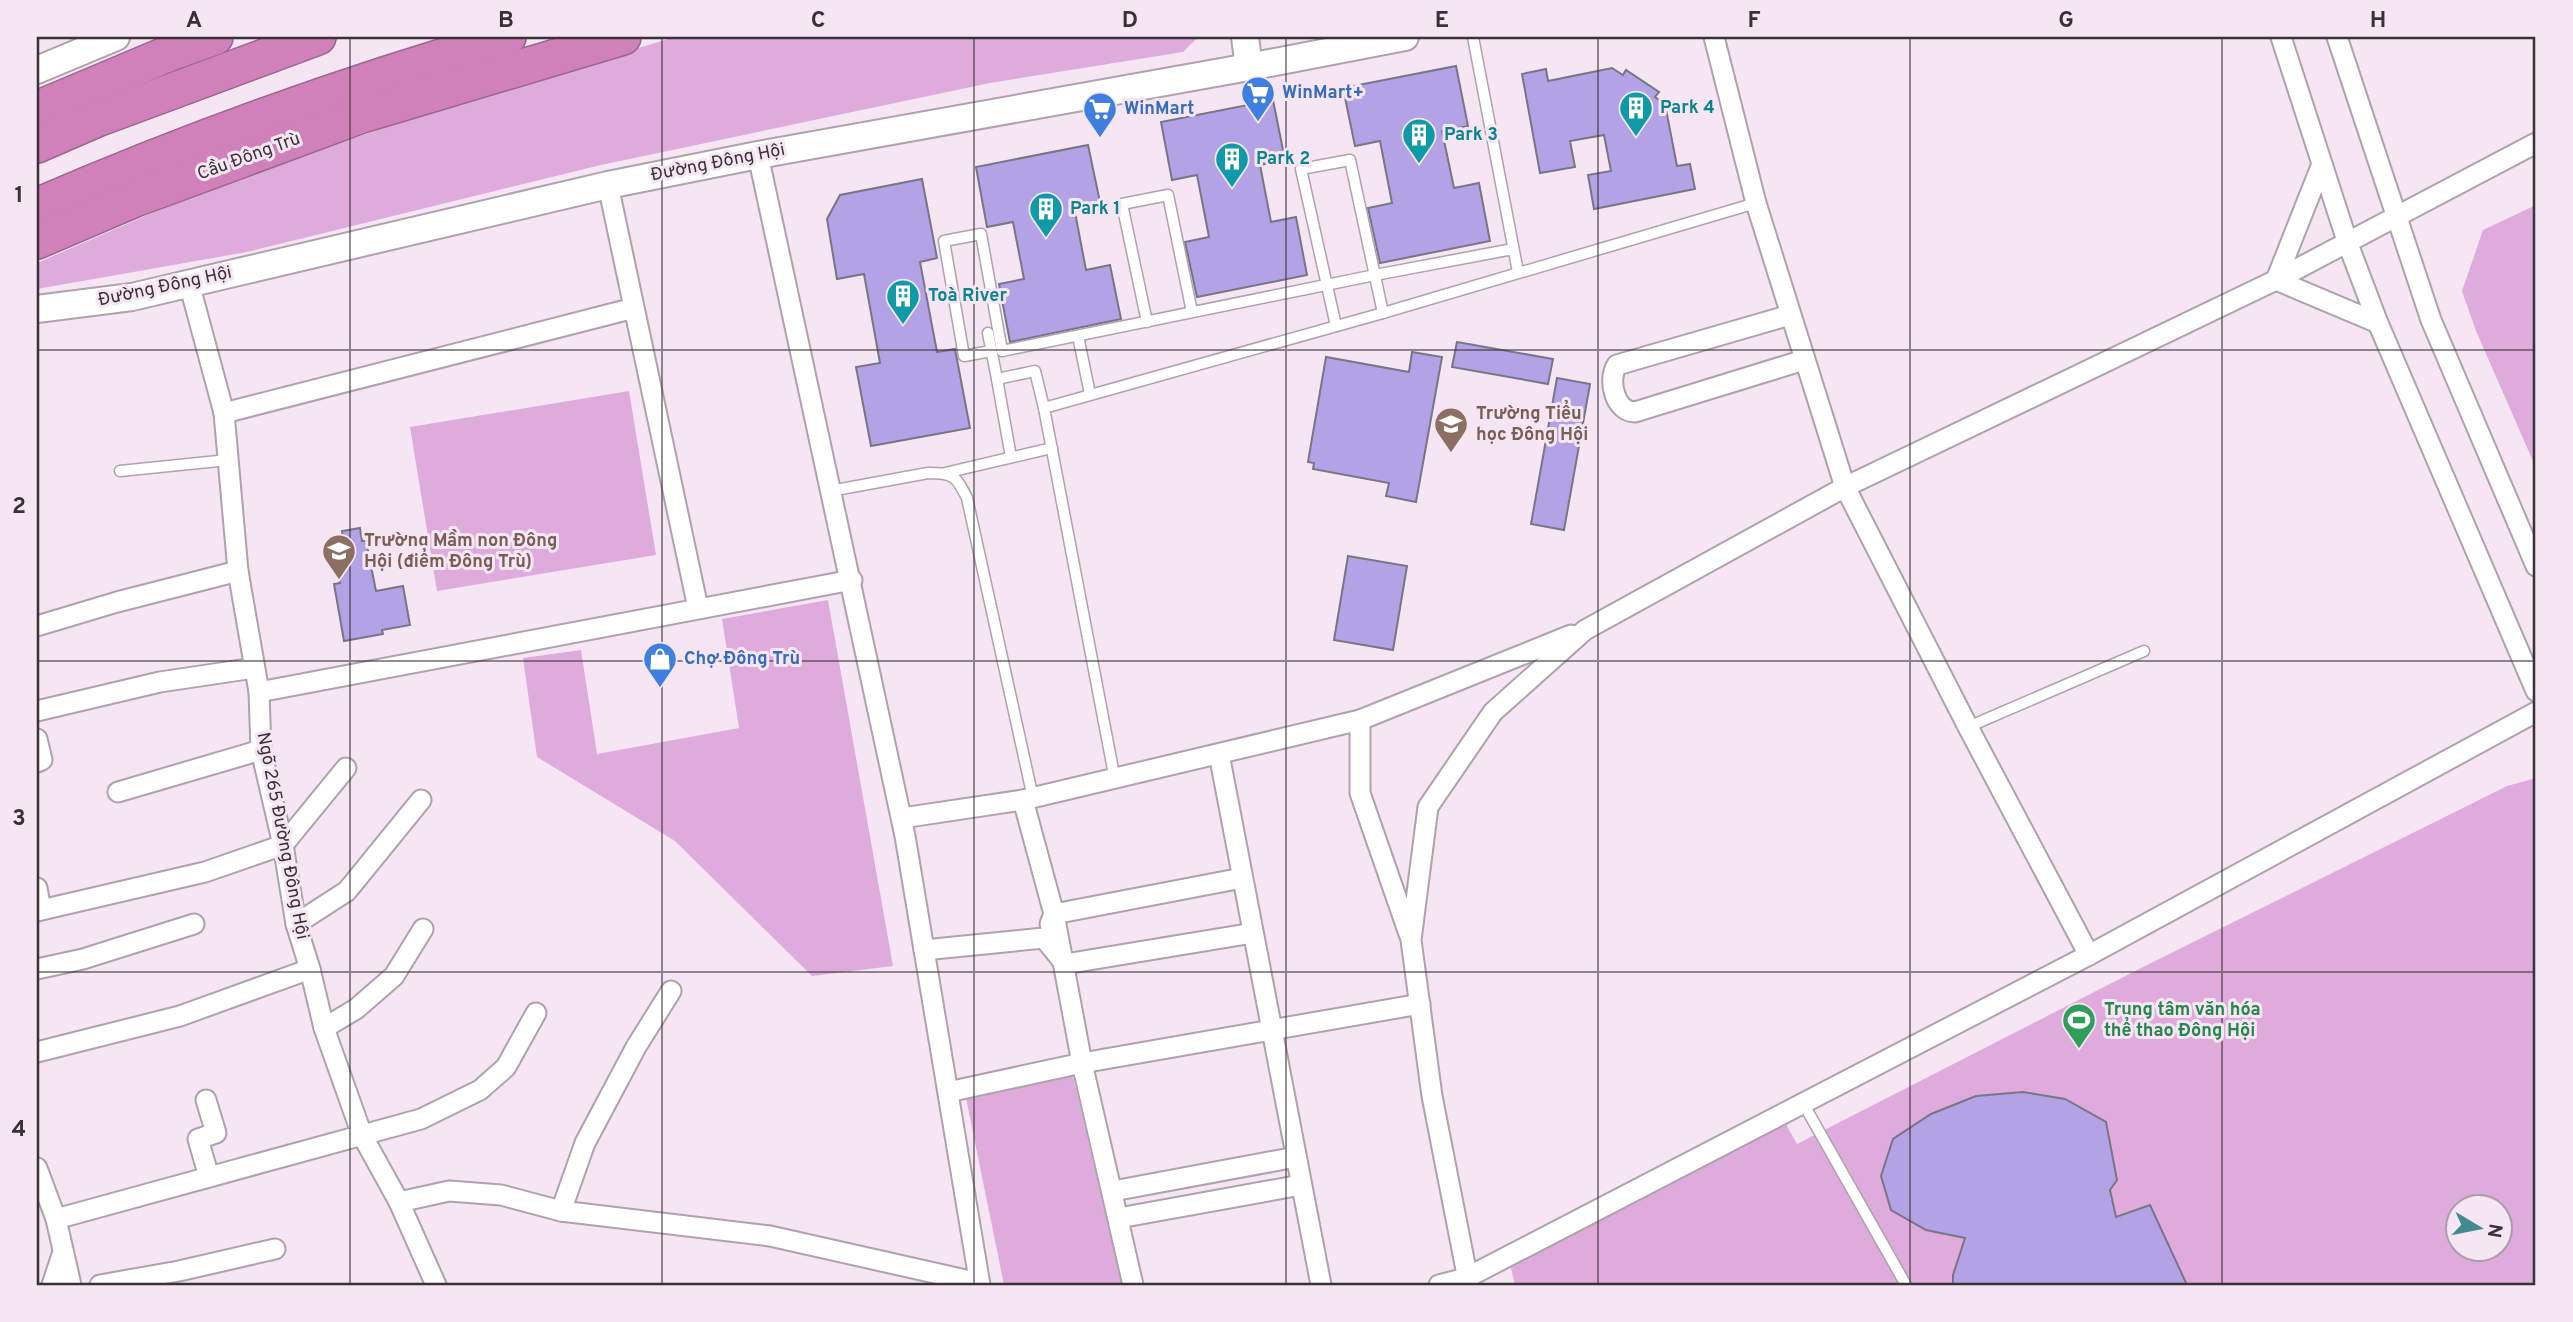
<svg xmlns="http://www.w3.org/2000/svg" width="2573" height="1322" viewBox="0 0 2573 1322" font-family="Overpass,sans-serif">
  <rect width="100%" height="100%" fill="#f6e6f4"/>
  <g fill="#dfabdc" fill-rule="evenodd">
    <path d="M 675,37 L 1198,37 L 1183,52 L 990,83 L 601,165 L 247,252 L 37,289 L 37,263 L 221,183 L 488,93 Z"/>
    <path d="M 2536,205 L 2536,468 L 2476,331 L 2462,291 L 2483,230 Z"/>
    <path d="M 629,391 L 656,555 L 437,591 L 410,427 Z"/>
    <path d="M 828,600 L 893,966 L 812,976 L 675,841 L 537,757 L 523,658 L 581,650 L 597,754 L 739,728 L 722,619 Z"/>
    <path d="M 2536,778 L 2536,1285 L 1515,1285 L 1508,1256 L 1781,1115 L 1797,1144 L 2141,968 L 2507,786 ZM 2458,1206 L 2500,1206 L 2500,1248 L 2458,1248 Z"/>
    <path d="M 1073,1076 L 1122,1285 L 1004,1285 L 966,1098 Z"/>
  </g>
  <g fill="#b3a2e6" stroke="#787585" stroke-width="2">
    <path d="M 1456,66 L 1468,126 L 1442,131 L 1454,188 L 1479,183 L 1490,241 L 1380,263 L 1368,208 L 1392,203 L 1380,141 L 1355,146 L 1343,88 Z"/>
    <path d="M 1612,68 L 1623,75 L 1626,70 L 1659,92 L 1655,97 L 1665,104 L 1677,166 L 1690,164 L 1695,189 L 1594,209 L 1588,175 L 1611,171 L 1604,135 L 1570,141 L 1575,167 L 1540,173 L 1522,74 L 1546,69 L 1548,81 Z"/>
    <path d="M 1273,100 L 1285,160 L 1260,165 L 1271,222 L 1296,217 L 1307,275 L 1197,297 L 1185,242 L 1209,237 L 1197,175 L 1172,180 L 1161,122 Z"/>
    <path d="M 1088,145 L 1100,202 L 1074,207 L 1086,270 L 1110,265 L 1121,319 L 1010,342 L 999,284 L 1024,279 L 1013,222 L 987,227 L 976,167 Z"/>
    <path d="M 922,179 L 937,258 L 920,262 L 937,352 L 955,349 L 970,428 L 871,446 L 856,367 L 880,363 L 864,274 L 837,279 L 827,219 L 840,195 Z"/>
    <path d="M 1457,342 L 1553,359 L 1548,384 L 1452,367 Z"/>
    <path d="M 1412,352 L 1442,357 L 1416,502 L 1386,496 L 1389,483 L 1313,469 L 1314,463 L 1308,462 L 1326,357 L 1409,372 Z"/>
    <path d="M 1557,378 L 1590,384 L 1564,530 L 1531,524 Z"/>
    <path d="M 360,528 L 362,541 L 366,541 L 376,591 L 403,586 L 410,625 L 382,630 L 383,634 L 344,641 L 334,584 L 340,583 L 334,548 L 344,546 L 342,531 Z"/>
    <path d="M 1348,556 L 1407,566 L 1393,650 L 1334,640 Z"/>
    <path d="M 2023,1092 L 2065,1099 L 2106,1122 L 2117,1180 L 2110,1190 L 2116,1217 L 2150,1205 L 2187,1285 L 1953,1285 L 1953,1275 L 1965,1238 L 1926,1230 L 1891,1210 L 1881,1176 L 1893,1139 L 1931,1114 L 1976,1096 Z"/>
  </g>
  <g fill="none" stroke-linecap="round" stroke-linejoin="round">
    <g stroke="#afa1ae" stroke-width="13">
      <g id="lane">
        <path d="M 1473,37 L 1518,272"/>
        <path d="M 1147,322 L 1122,204 L 1168,195 L 1192,312"/>
        <path d="M 1336,326 L 1301,169 L 1350,160 L 1383,313"/>
        <path d="M 988,333 L 997,379 L 1035,371 L 1044,408"/>
        <path d="M 1078,336 L 1090,394"/>
        <path d="M 991,351 L 964,356 L 944,241 L 981,234 L 1002,351 L 1375,275 L 1513,249"/>
        <path d="M 997,379 L 1011,457"/>
        <path d="M 120,471 L 228,460"/>
        <path d="M 945,473 L 1052,448"/>
        <path d="M 830,491 L 928,473 C 954,473 956,476 967,498 L 1033,798"/>
        <path d="M 1968,727 L 2144,651"/>
        <path d="M 1115,780 L 1044,408 L 1383,313 L 1756,203"/>
        <path d="M 1803,1103 L 1906,1285"/>
      </g>
    </g>
    <g stroke="#afa1ae" stroke-width="23">
      <g id="street">
        <path d="M 1714,37 L 1756,203 L 1845,487 L 1968,727 L 2089,955"/>
        <path d="M 2281,37 L 2348,244 L 2378,323 L 2536,691"/>
        <path d="M 2337,37 L 2431,320 L 2536,566"/>
        <path d="M 758,155 L 905,836 L 980,1285"/>
        <path d="M 2322,164 L 2276,280 L 2378,323"/>
        <path d="M 608,185 L 698,608"/>
        <path d="M 189,283 L 224,413 L 238,571 L 259,692 L 261,750 L 283,845 L 296,924 L 310,969 L 324,1028 L 362,1135 L 399,1202 L 436,1285"/>
        <path d="M 1790,315 L 1617,365 C 1607,380 1615,412 1635,412 L 1804,360"/>
        <path d="M 224,413 L 634,308"/>
        <path d="M 37,626 L 117,602 L 238,571"/>
        <path d="M 259,692 L 852,580"/>
        <path d="M 37,711 L 160,682 L 254,668"/>
        <path d="M 37,739 L 42,760 L 37,762"/>
        <path d="M 1219,754 L 1321,1285"/>
        <path d="M 118,792 L 261,750"/>
        <path d="M 1023,800 L 1054,914 L 1082,1063 L 1133,1285"/>
        <path d="M 902,818 L 1023,800 L 1360,720"/>
        <path d="M 37,888 L 41,910"/>
        <path d="M 37,911 L 205,872 L 283,845 L 346,768"/>
        <path d="M 296,924 L 347,891 L 421,800"/>
        <path d="M 1050,924 L 1054,914 L 1242,878"/>
        <path d="M 1409,934 L 1360,793 L 1360,720 L 1571,635"/>
        <path d="M 1044,938 L 1065,964 L 1253,933"/>
        <path d="M 924,950 L 1044,938"/>
        <path d="M 37,969 L 83,959 L 194,924"/>
        <path d="M 324,1028 L 356,1009 L 394,976 L 423,929"/>
        <path d="M 37,1052 L 180,1016 L 310,969"/>
        <path d="M 948,1092 L 1082,1063 L 1420,1004"/>
        <path d="M 206,1100 L 216,1133 L 198,1139 L 209,1177"/>
        <path d="M 37,1168 L 56,1219 L 71,1285"/>
        <path d="M 1113,1191 L 1296,1157"/>
        <path d="M 399,1202 L 449,1191 L 501,1195 L 561,1211 L 770,1236 L 979,1283"/>
        <path d="M 561,1211 L 585,1143 L 636,1047 L 671,991"/>
        <path d="M 1119,1218 L 1301,1185"/>
        <path d="M 56,1219 L 421,1119 L 480,1090 L 506,1067 L 536,1013"/>
        <path d="M 52,1285 L 62,1255"/>
        <path d="M 100,1285 L 179,1271 L 275,1249"/>
        <path d="M 1439,1285 L 1466,1278 L 2089,955 L 2536,712"/>
        <path d="M 1469,1285 L 1432,1096 L 1411,940 L 1428,807 L 1493,712 L 1585,630 L 1845,487 L 2276,280 L 2536,143"/>
      </g>
    </g>
    <g stroke="#afa1ae" stroke-width="30">
      <g id="secondary">
        <path d="M 1245,37 L 1249,67"/>
        <path d="M 37,70 L 116,37"/>
        <path d="M 37,309 L 132,297 L 608,185 L 758,155 L 1249,67 L 1405,37"/>
      </g>
    </g>
    <g stroke="#9b658c" stroke-width="38">
      <g id="highway">
        <path d="M 37,109 L 170,53 L 215,37"/>
        <path d="M 37,145 L 97,119 L 318,37"/>
        <path d="M 37,206 C 190,140 348,83 508,37"/>
        <path d="M 37,241 L 135,199 L 362,115 L 623,37"/>
      </g>
    </g>
    <use href="#lane" stroke="#fff" stroke-width="10"/>
    <use href="#street" stroke="#fff" stroke-width="19"/>
    <use href="#secondary" stroke="#fff" stroke-width="26"/>
    <use href="#highway" stroke="#d081b9" stroke-width="35"/>
  </g>
  <path fill="none" stroke="#383237" stroke-width="2" stroke-opacity="0.55" d="M 350,37 L 350,1285M 662,37 L 662,1285M 974,37 L 974,1285M 1286,37 L 1286,1285M 1598,37 L 1598,1285M 1910,37 L 1910,1285M 2222,37 L 2222,1285M 37,350 L 2536,350M 37,661 L 2536,661M 37,972 L 2536,972"/>
  <defs>
    <g id="supermarket-pin" transform="scale(1.75)"><path d="M0 17L-7.5 6A9.5 9.5 0 1 1 7.5 6Z" fill="#3f7fe0" stroke="#f6e6f4"/><path d="M-6-5.5h2.5l.6 2H6L4.5 2H-2.5L-4.4-4H-6ZM-1.5 3.2a1.3 1.3 0 1 0 .1 0ZM3 3.2a1.3 1.3 0 1 0 .1 0Z" fill="#fff"/></g>
    <g id="building-pin" transform="scale(1.75)"><path d="M0 17L-7.5 6A9.5 9.5 0 1 1 7.5 6Z" fill="#0f9aa8" stroke="#f6e6f4"/><path d="M-4-6H4V6H1V3H-1V6H-4ZM-2.5-4.3h1.7v1.8h-1.7ZM.8-4.3h1.7v1.8H.8ZM-2.5-1h1.7V.8h-1.7ZM.8-1h1.7V.8H.8Z" fill="#fff"/></g>
    <g id="school-pin" transform="scale(1.75)"><path d="M0 17L-7.5 6A9.5 9.5 0 1 1 7.5 6Z" fill="#8d6e63" stroke="#f6e6f4"/><path d="M0-5L7-2L0 1L-7-2ZM-4 1L0 2.5L4 1V4Q0 6-4 4Z" fill="#fff"/></g>
    <g id="shop-pin" transform="scale(1.75)"><path d="M0 17L-7.5 6A9.5 9.5 0 1 1 7.5 6Z" fill="#3f7fe0" stroke="#f6e6f4"/><path d="M-5-2.5h2.3a2.7 3.5 0 0 1 5.4 0H5L5.5 6h-11ZM-1.5-2.5h3a1.5 2.3 0 0 0-3 0Z" fill="#fff"/></g>
    <g id="stadium-pin" transform="scale(1.75)"><path d="M0 17L-7.5 6A9.5 9.5 0 1 1 7.5 6Z" fill="#2e9e5b" stroke="#f6e6f4"/><path d="M0-5a6.5 5 0 1 0 0 10a6.5 5 0 1 0 0-10ZM-3.5-1.8h7v3.6h-7Z" fill="#fff"/></g>
  </defs>
  <g fill-rule="evenodd">
    <use href="#supermarket-pin" x="1258" y="93"/>
    <use href="#building-pin" x="1636" y="108"/>
    <use href="#supermarket-pin" x="1100" y="109"/>
    <use href="#building-pin" x="1419" y="135"/>
    <use href="#building-pin" x="1232" y="159"/>
    <use href="#building-pin" x="1046" y="209"/>
    <use href="#building-pin" x="903" y="296"/>
    <use href="#school-pin" x="1451" y="424"/>
    <use href="#school-pin" x="339" y="551"/>
    <use href="#shop-pin" x="660" y="659"/>
    <use href="#stadium-pin" x="2079" y="1020"/>
  </g>
  <g text-anchor="middle" dominant-baseline="central" stroke-width="6" stroke-linejoin="round" paint-order="stroke">
    <g font-size="18" font-weight="bold" fill="#366cbe" stroke="#f6e6f4" text-anchor="start">
      <text x="1282" y="93">WinMart+</text>
      <text x="1124" y="109">WinMart</text>
      <text x="684" y="659">Chợ Đông Trù</text>
    </g>
    <g font-size="18" font-weight="bold" fill="#0d838f" stroke="#f6e6f4" text-anchor="start">
      <text x="1660" y="108">Park 4</text>
      <text x="1444" y="135">Park 3</text>
      <text x="1256" y="159">Park 2</text>
      <text x="1070" y="209">Park 1</text>
      <text x="928" y="296">Toà River</text>
    </g>
    <g font-size="18" fill="#383237" stroke="#f6e6f4">
      <text transform="translate(249 157) rotate(-20)">Cầu Đông Trù</text>
      <text transform="translate(718 163) rotate(-11)">Đường Đông Hội</text>
      <text transform="translate(165 287) rotate(-12)">Đường Đông Hội</text>
      <text transform="translate(282 836) rotate(79)">Ngõ 265 Đường Đông Hội</text>
    </g>
    <g font-size="18" font-weight="bold" fill="#785e54" stroke="#f6e6f4" text-anchor="start">
      <text x="1476" y="414">Trường Tiểu<tspan x="1476" dy="21">học Đông Hội</tspan></text>
      <text x="364" y="541">Trường Mầm non Đông<tspan x="364" dy="21">Hội (điểm Đông Trù)</tspan></text>
    </g>
    <g font-size="18" font-weight="bold" fill="#27864d" stroke="#f6e6f4" text-anchor="start">
      <text x="2104" y="1010">Trung tâm văn hóa<tspan x="2104" dy="21">thể thao Đông Hội</tspan></text>
    </g>
  </g>
  <rect width="2573" height="1322" fill="none" stroke="#f6e6f4" stroke-width="77"/>
  <g transform="translate(2479 1228) rotate(100)"><circle r="33" fill="#f6e6f4" stroke="#aa9ea8" stroke-width="2"/>
  <path d="M0-5L12 26L0 18L-12 26Z" fill="#438a8e"/>
  <text y="-10" font-size="19" font-weight="bold" text-anchor="middle" fill="#383237">N</text>
  </g>
  <rect x="38" y="38" width="2496" height="1246" fill="none" stroke="#383237" stroke-width="2.5"/>
  <g font-size="23" text-anchor="middle" font-weight="bold" fill="#383237">
    <text x="194" y="27">A</text>
    <text x="506" y="27">B</text>
    <text x="818" y="27">C</text>
    <text x="1130" y="27">D</text>
    <text x="1442" y="27">E</text>
    <text x="1754" y="27">F</text>
    <text x="2066" y="27">G</text>
    <text x="2378" y="27">H</text>
    <text x="19" y="202">1</text>
    <text x="19" y="513">2</text>
    <text x="19" y="825">3</text>
    <text x="19" y="1136">4</text>
  </g>
</svg>
